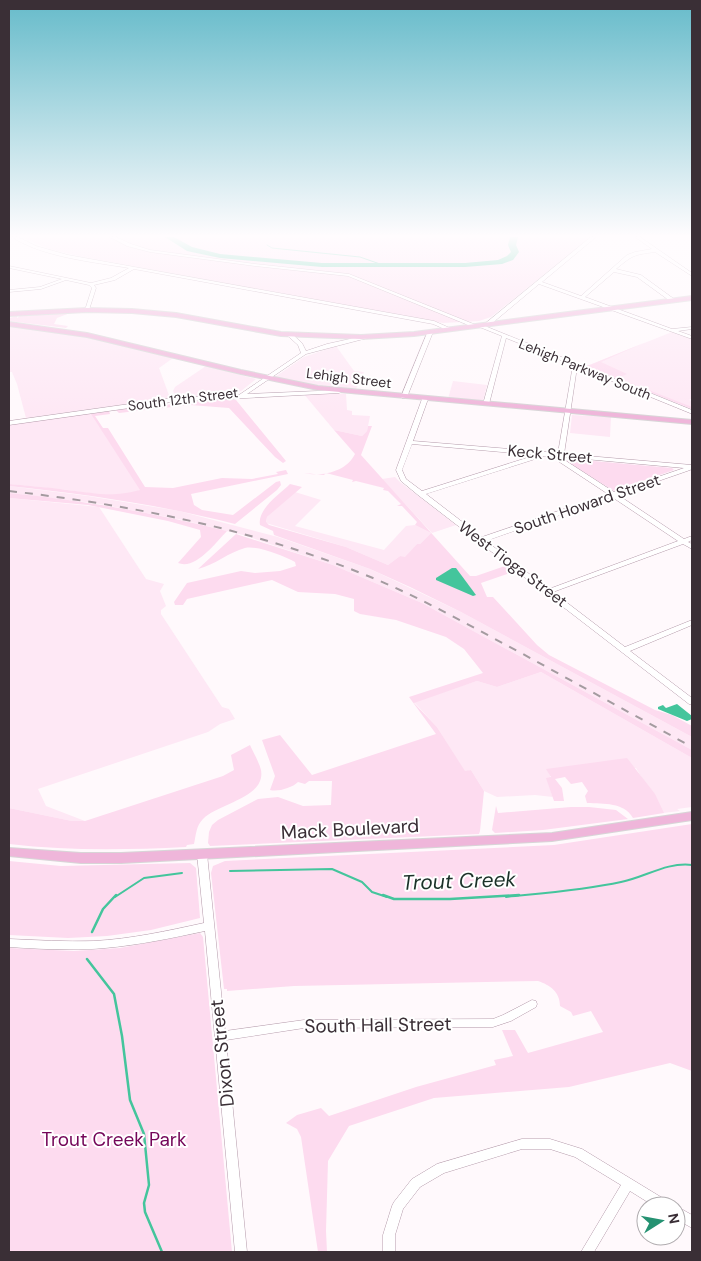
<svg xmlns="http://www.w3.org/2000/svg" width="701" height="1261" viewBox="0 0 701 1261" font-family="'DM Sans',sans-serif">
  <rect width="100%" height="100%" fill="#fff9fc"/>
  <g fill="#fee8f5">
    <path d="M 9,326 L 72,334 L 173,358 L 159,368 L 170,398 L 26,418 L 17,384 L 12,372 L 9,372 Z"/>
    <path d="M 672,332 L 692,339 L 692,398 L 689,400 L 692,401 L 692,409 L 584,367 Z"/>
    <path d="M 336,346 L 354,371 L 364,372 L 355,391 L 312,385 L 275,377 L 304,357 Z"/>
    <path d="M 206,366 L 256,379 L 241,391 L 233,394 L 176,398 L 173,391 L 175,387 Z"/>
    <path d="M 453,381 L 487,385 L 483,401 L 448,399 Z"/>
    <path d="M 303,393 L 346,394 L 347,410 L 352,411 L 352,415 L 370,416 L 367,431 L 362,436 L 334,430 Z"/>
    <path d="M 91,413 L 141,490 L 122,495 L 108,496 L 68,490 L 9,484 L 9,425 Z"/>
    <path d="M 572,415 L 611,417 L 610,437 L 570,433 Z"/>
    <path d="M 395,477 L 400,482 L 456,525 L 432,533 L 382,479 Z"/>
    <path d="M 9,486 L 88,496 L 179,511 L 278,537 L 370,569 L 461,612 L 692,737 L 692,750 L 422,603 L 333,565 L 243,535 L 183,520 L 94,503 L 9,493 Z"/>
    <path d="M 295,492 L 321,500 L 295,526 L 384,550 L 406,526 L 415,525 L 431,533 L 420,544 L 417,544 L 405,558 L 400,556 L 388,565 L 346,547 L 266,523 L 267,517 Z"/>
    <path d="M 9,498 L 99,507 L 146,579 L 164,584 L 160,591 L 166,606 L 161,610 L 161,614 L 222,707 L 229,709 L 235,719 L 220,724 L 208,732 L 38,789 L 46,806 L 85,821 L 72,821 L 9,808 Z"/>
    <path d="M 541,672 L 692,758 L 692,807 L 677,809 L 680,811 L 663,813 L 636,768 L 550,776 L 551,778 L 547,778 L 553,797 L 535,795 L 497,797 L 484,791 L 471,770 L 465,772 L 437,727 L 414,702 L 477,681 L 497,687 Z"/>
  </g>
  <g fill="#fddbef">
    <path d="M 21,237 L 591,237 L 491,317 L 479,321 L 443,323 L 78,256 L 49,249 Z"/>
    <path d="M 70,313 L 57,318 L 54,324 L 68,326 L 66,328 L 9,321 L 9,318 L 17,316 L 17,318 L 20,316 Z"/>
    <path d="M 646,342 L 601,362 L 627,374 L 618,378 L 692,407 L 692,409 L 583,365 L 590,365 Z"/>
    <path d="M 223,399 L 236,400 L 286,461 L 283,463 L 275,457 L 229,408 L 190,405 L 119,413 L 116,410 Z"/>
    <path d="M 109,411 L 110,414 L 95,416 L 103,428 L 108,428 L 145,487 L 173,488 L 222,478 L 252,479 L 278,474 L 276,472 L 286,470 L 288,474 L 191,494 L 194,505 L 202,510 L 233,515 L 276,482 L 280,481 L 281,485 L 277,490 L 235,524 C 161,505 85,494 9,486 L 9,484 C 28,486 48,487 67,490 C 97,493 110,498 140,490 L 91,414 Z"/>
    <path d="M 368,426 L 372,426 L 361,455 L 470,576 L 476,576 L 505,566 L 513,572 L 481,583 L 487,597 L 493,597 L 537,645 L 549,655 L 655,710 L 672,715 L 692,726 L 692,737 L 461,612 L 410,587 L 370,569 L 274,535 L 273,531 L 260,525 C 257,509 280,494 290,484 L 302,487 L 267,517 L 266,522 L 269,525 L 346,547 L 388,565 L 400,556 L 405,557 L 417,544 L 420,544 L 431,533 L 415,525 L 417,522 L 402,506 L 397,506 L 401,504 L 388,491 L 383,490 L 384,488 L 356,481 L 352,482 L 353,480 L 326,473 L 324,475 L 304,473 C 322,477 346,472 355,454 L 334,430 L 362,436 L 367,431 Z"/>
    <path d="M 571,459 L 672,468 L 674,470 L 614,491 L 566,461 Z"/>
    <path d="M 9,493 C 83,500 154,513 227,531 C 215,543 196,570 178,563 L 201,537 L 200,530 L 168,521 L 88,505 L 9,498 Z"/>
    <path d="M 236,534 L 333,565 L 422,603 L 692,750 L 692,758 L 541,672 L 497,687 L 477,681 L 414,703 L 437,727 L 465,771 L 471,770 L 484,791 L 480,831 L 479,834 L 210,846 L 208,843 L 209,832 L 212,825 L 218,820 L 258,799 L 278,797 L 303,806 L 331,805 L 332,781 L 309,781 L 305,784 L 298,782 C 292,788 278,792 270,790 L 275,776 L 262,740 L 280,735 L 312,775 L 436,734 L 409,697 L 483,673 L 464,649 L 446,637 L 396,620 L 360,614 L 354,611 L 354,599 L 335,594 L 298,592 L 272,580 L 187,599 L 183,605 L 175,605 L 174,602 L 187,583 L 241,571 L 255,573 L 280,571 L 296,566 L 295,562 C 284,556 257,545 245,548 C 229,552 215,565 198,569 Z"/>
    <path d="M 250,745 C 253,752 259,762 261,770 C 266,798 219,803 203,819 C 196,826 196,835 194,844 L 187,845 L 186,847 C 126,850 68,851 9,844 L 9,808 L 72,821 L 85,821 L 223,776 L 234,770 L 231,755 Z"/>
    <path d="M 627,758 L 655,794 L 664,813 L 633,818 C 624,802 604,804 587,803 L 585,796 L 588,791 L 582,782 L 571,784 L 565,777 L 555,779 L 562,788 L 564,801 L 554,801 L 546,778 L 551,777 L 546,769 Z"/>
    <path d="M 496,806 L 498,813 L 571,807 L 589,807 L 616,810 L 628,819 L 543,830 L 495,833 L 492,830 Z"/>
    <path d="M 692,824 L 692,1071 L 670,1063 L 569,1087 L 434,1098 L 349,1126 L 328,1161 L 326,1231 L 327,1252 L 318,1252 L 301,1137 L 297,1129 L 286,1123 L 297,1115 L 321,1108 L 329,1116 L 416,1087 L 496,1065 L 494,1060 L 513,1056 L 502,1030 L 515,1030 L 528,1053 L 603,1032 L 591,1011 L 573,1016 L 571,1012 L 560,1006 C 560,992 550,985 538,981 L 294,986 L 227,991 L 227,989 L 224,989 L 211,873 L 213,866 L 225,861 L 554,845 Z"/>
    <path d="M 9,861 L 61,866 L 190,863 L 196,868 L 200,918 L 151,930 L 107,936 L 68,938 L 9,935 Z"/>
    <path d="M 200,933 L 203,937 L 232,1252 L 9,1252 L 9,948 L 74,951 L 120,948 Z"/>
  </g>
  <g fill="#44c59c">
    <path d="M 452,568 L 456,568 L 476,595 L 473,596 L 436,580 L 436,578 Z"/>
    <path d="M 677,704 L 692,716 L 692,719 L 687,721 L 658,709 L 658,707 L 663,705 L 666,708 Z"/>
  </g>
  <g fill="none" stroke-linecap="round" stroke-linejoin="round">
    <path stroke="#44c59c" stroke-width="1" d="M 267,245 L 272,248 L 360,257 L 380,264"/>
    <g stroke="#44c59c" stroke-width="2">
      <path d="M 230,871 L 332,869 L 362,882 L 372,892 L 387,897"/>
      <path d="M 115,897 L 144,878 L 182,873"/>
      <path d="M 506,897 C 545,893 584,890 621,882 C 646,877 666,862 692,865"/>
    </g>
    <g stroke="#44c59c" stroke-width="2.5">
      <path d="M 383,895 L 394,899 L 450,899 L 519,895"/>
      <path d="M 92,932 L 103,909 L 116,895"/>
      <path d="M 87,959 L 114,994 L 122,1036 L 130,1100 L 144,1134 L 149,1185 L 144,1203 L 145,1212 L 162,1252"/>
    </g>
    <path fill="#44c59c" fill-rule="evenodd" d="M 165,237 L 174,237 L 192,247 L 220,254 L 322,263 L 465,263 L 498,260 L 507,256 L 511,252 L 508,245 L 510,237 L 518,237 L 516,245 L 519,252 L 513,260 L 502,264 L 465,267 L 322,267 L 220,258 L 187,251 Z"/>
    <g stroke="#b49aaa" stroke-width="1">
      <g id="minor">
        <path d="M 12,237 L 18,237 L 36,246 L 68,255 L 434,321 L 452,329 L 449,331 L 433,324 L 134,269 L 115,280 L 94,285 L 96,288 L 89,310 L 87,311 L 85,310 L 92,288 L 89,285 L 66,280 L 41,289 L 9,292 L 9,290 L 40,287 L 62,279 L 9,268 L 9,266 L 91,283 L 111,278 L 129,268 C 93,262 42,257 12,237 Z"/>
        <path d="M 110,237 L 116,237 L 131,244 L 150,250 L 255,264 L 349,274 L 476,325 L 480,324 L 692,410 L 692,414 L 690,413 L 577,367 L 564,454 L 692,465 L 692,469 L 690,470 L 618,495 L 684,539 L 692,536 L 692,540 L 688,542 L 692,544 L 692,549 L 683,544 L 553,592 L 625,647 L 692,620 L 692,625 L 630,651 L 692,698 L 692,704 L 689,704 L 418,495 L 401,481 L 396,470 L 422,399 L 425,397 L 428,399 L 413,441 L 558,453 L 573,365 L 506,338 L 489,404 L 488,405 L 484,405 L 483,404 L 502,336 L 477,326 L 473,327 L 348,276 L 255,266 L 150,252 L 127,246 ZM 412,444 L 536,455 L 422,491 L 406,479 L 402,470 ZM 545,456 L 557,457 L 558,461 L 608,494 L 482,537 L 426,494 ZM 563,457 L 684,468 L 614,492 L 563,459 ZM 612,497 L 678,541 L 549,589 L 486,541 Z"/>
        <path d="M 591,237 L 596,237 L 542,282 L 581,296 L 627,255 L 635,252 L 652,249 L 635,237 L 640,237 L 692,273 L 692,276 L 655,252 C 633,255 633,255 616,269 L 641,275 L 674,299 L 674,301 L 670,301 L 637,277 L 614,272 L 585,297 L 672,329 L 692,327 L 692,329 L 678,331 L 692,336 L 692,339 L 539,284 L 490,325 L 486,325 L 486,323 Z"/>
        <path d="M 428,331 L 433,332 L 407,397 L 406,398 L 402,398 L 401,397 Z"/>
        <path d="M 288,334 L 292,334 L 302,343 L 306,351 L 327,344 L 368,335 L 371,337 L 306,354 L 247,394 L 341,390 L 341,392 L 339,393 L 172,402 L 9,425 L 9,421 L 172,398 L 239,395 L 301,353 L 298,345 L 288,336 Z"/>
        <path d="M 202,851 L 205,852 L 207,854 L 225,1031 L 304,1020 L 493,1019 L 503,1015 L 532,1000 L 536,1001 L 537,1004 L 536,1007 L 511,1021 L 493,1027 L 304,1028 L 226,1040 L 247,1252 L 235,1252 L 205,931 C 172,938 139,945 105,948 C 73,951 41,949 9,947 L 9,939 C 37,940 65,942 94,941 C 131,939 167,931 204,923 L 197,854 L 199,852 Z"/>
        <path d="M 522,1139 L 550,1139 L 582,1149 L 669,1202 L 671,1206 L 654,1206 L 630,1191 L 594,1252 L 581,1252 L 621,1185 L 575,1157 L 550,1149 L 522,1149 L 444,1173 L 420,1187 L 403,1209 L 395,1235 L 395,1252 L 383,1252 L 383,1235 L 392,1206 L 394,1202 L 412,1179 L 437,1164 Z"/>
        <path d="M 676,1206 L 692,1215 L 692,1228 L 676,1219 Z"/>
      </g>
    </g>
    <g stroke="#d8d5d7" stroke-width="2">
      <g id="major">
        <path d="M 692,296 L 692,300 L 414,336 L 361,339 L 281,336 L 176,317 L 132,313 L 87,312 L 9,316 L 9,312 L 87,308 L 132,309 L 176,313 L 281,332 L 361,335 L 414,332 Z"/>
        <path d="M 9,322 L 87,333 L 241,370 L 318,386 L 692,420 L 692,424 L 318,390 L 241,374 L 87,337 L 9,326 Z"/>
        <path d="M 692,812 L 692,820 L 552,841 L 121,863 L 81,863 L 9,856 L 9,848 L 81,853 L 121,853 L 552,833 Z"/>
      </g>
    </g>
    <use href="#minor" fill="#fff" fill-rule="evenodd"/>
    <use href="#major" fill="#efb6da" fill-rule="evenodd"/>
    <path stroke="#a49ba0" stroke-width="2" stroke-dasharray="8 8" stroke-linecap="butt" d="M 9,491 C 132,505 253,529 368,576 C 422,598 472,627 523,654 C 579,685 636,716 692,747"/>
  </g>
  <linearGradient id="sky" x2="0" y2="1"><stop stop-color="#66bbca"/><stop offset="0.57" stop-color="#fffcfe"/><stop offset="1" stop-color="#fffcfe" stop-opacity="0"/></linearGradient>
  <rect width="701" height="414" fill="url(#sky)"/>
  <g text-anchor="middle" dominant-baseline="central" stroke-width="4" stroke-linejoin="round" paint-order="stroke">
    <g font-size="14" fill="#3a2f36" stroke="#fff">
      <text transform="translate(585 369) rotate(22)">Lehigh Parkway South</text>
      <text transform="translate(349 378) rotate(7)">Lehigh Street</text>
      <text transform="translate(183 399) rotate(-7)">South 12th Street</text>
    </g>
    <g font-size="16" fill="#3a2f36" stroke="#fff">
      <text transform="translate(550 454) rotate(5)">Keck Street</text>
      <text transform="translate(587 504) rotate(-19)">South Howard Street</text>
      <text transform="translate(513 564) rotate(37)">West Tioga Street</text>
    </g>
    <g font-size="19" fill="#3a2f36" stroke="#fff">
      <text transform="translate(350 829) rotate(-3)">Mack Boulevard</text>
      <text transform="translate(378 1025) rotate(-1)">South Hall Street</text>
      <text transform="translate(222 1053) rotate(-96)">Dixon Street</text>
    </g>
    <g font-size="19" fill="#740659" stroke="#fff">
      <text x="114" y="1139">Trout Creek Park</text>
    </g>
    <g font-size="21" font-style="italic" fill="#1c3129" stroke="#fff">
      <text transform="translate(459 881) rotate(-2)">Trout Creek</text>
    </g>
  </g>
  <rect width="701" height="1261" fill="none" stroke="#3a2f36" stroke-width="20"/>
  <g transform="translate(661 1221) rotate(79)"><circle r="24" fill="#ffffff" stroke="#b0acaf"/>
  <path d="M0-4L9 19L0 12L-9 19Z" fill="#259272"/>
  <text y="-8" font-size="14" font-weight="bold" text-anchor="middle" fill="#3a2f36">N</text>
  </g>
</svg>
